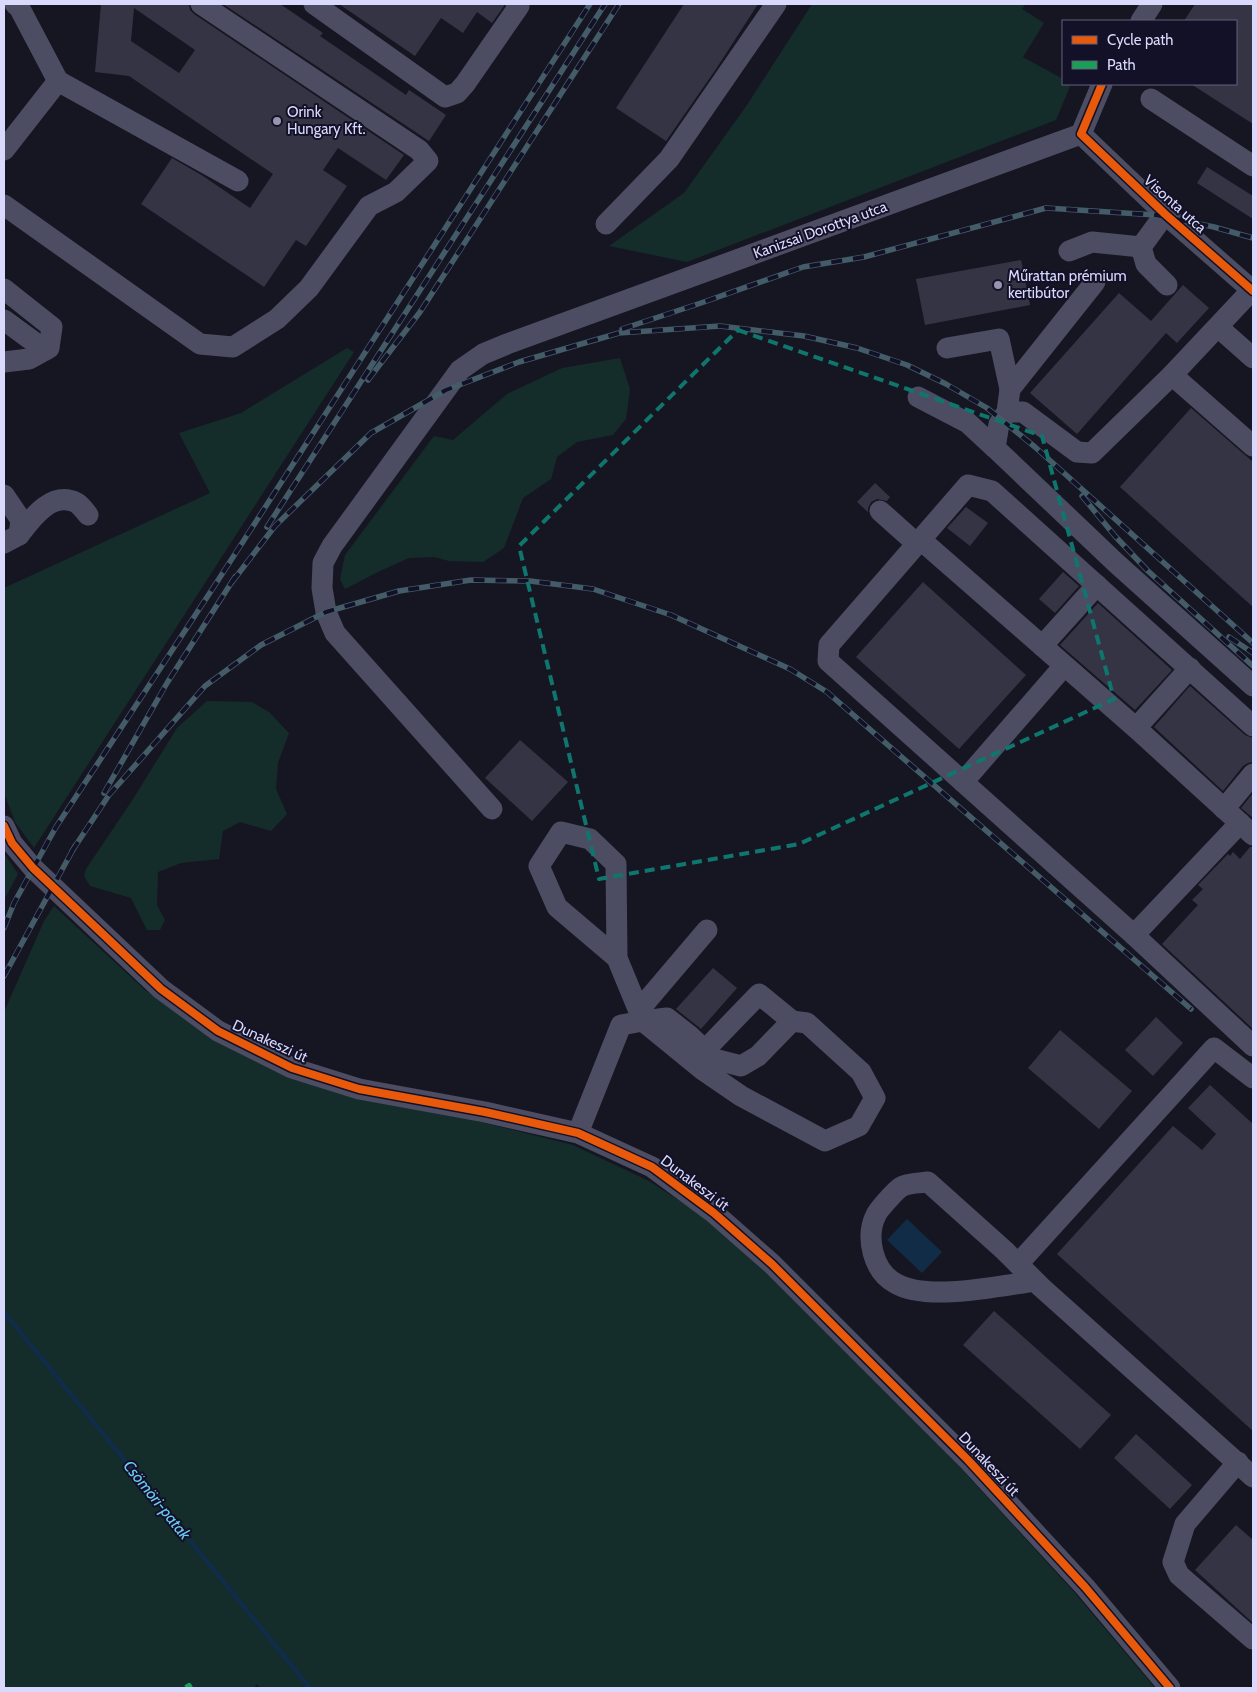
<svg xmlns="http://www.w3.org/2000/svg" width="1257" height="1692" viewBox="0 0 1257 1692" font-family="Cabin,sans-serif">
  <rect width="100%" height="100%" fill="#161622"/>
  <g fill="#142c2a">
    <path d="M 812,4 L 1026,4 L 1022,9 L 1044,23 L 1023,57 L 1063,79 L 1063,84 L 1071,84 L 1056,120 L 687,262 L 609,246 L 684,193 L 747,105 Z"/>
    <path d="M 347,348 L 354,352 L 34,848 L 15,822 L 4,793 L 4,588 L 210,493 L 179,433 L 241,413 Z"/>
    <path d="M 620,358 L 630,389 L 626,419 L 613,435 L 577,442 L 557,457 L 551,479 L 523,498 L 504,548 L 483,562 L 449,561 L 434,557 L 409,558 L 378,572 L 345,589 L 340,579 L 345,555 L 434,436 L 453,440 L 507,394 L 562,368 Z"/>
    <path d="M 207,701 L 252,702 L 269,712 L 289,733 L 278,763 L 276,789 L 287,814 L 271,831 L 240,822 L 223,831 L 219,859 L 181,863 L 158,872 L 157,905 L 165,920 L 160,930 L 147,930 L 131,898 L 90,886 L 84,876 L 86,869 L 133,799 L 177,728 Z"/>
    <path d="M 4,853 L 18,874 L 4,900 Z"/>
    <path d="M 54,906 L 145,990 L 214,1039 L 481,1122 L 573,1145 L 649,1181 L 712,1222 L 767,1274 L 958,1465 L 1074,1592 L 1155,1688 L 261,1688 L 256,1684 L 255,1688 L 4,1688 L 4,1012 L 44,921 Z"/>
  </g>
  <path fill="#112c46" d="M 907,1219 L 942,1252 L 922,1273 L 887,1240 Z"/>
  <g fill="none" stroke-linecap="round" stroke-linejoin="round">
    <path stroke="#112c46" stroke-width="5" d="M 4,1312 L 310,1688"/>
  </g>
  <g fill="#343444" fill-rule="evenodd">
    <path d="M 101,4 L 189,4 L 190,10 L 194,14 L 404,155 L 386,180 L 338,148 L 323,170 L 347,186 L 306,246 L 296,240 L 264,287 L 141,204 L 172,158 L 203,176 L 250,208 L 273,174 L 129,76 L 95,72 ZM 134,8 L 195,50 L 179,73 L 131,41 Z"/>
    <path d="M 223,4 L 280,4 L 323,33 L 320,36 L 406,95 L 409,90 L 446,115 L 429,141 Z"/>
    <path d="M 339,4 L 504,4 L 504,6 L 492,23 L 477,12 L 463,33 L 441,18 L 415,56 Z"/>
    <path d="M 684,4 L 758,4 L 716,69 L 666,141 L 616,108 Z"/>
    <path d="M 1195,4 L 1253,4 L 1253,124 L 1191,84 L 1236,84 L 1236,21 L 1184,21 Z"/>
    <path d="M 1207,167 L 1253,196 L 1253,219 L 1197,183 Z"/>
    <path d="M 1021,260 L 1030,305 L 925,325 L 916,279 Z"/>
    <path d="M 1183,285 L 1209,308 L 1177,343 L 1166,333 L 1077,434 L 1030,393 L 1119,293 L 1151,321 Z"/>
    <path d="M 1191,408 L 1253,462 L 1253,607 L 1120,487 Z"/>
    <path d="M 875,483 L 890,497 L 887,501 L 877,499 L 871,502 L 868,508 L 868,512 L 857,502 Z"/>
    <path d="M 966,507 L 988,523 L 970,546 L 947,528 Z"/>
    <path d="M 1063,572 L 1079,586 L 1055,613 L 1039,599 Z"/>
    <path d="M 923,582 L 1026,675 L 959,749 L 856,657 Z"/>
    <path d="M 1098,603 L 1172,670 L 1135,710 L 1060,645 Z"/>
    <path d="M 1190,686 L 1245,735 L 1253,738 L 1253,762 L 1248,763 L 1243,766 L 1223,791 L 1154,727 Z"/>
    <path d="M 520,740 L 568,782 L 532,821 L 485,778 Z"/>
    <path d="M 1253,793 L 1253,818 L 1241,808 Z"/>
    <path d="M 1250,847 L 1253,847 L 1253,1029 L 1162,944 L 1198,905 L 1192,900 L 1203,889 L 1198,885 L 1228,854 L 1230,856 L 1233,852 L 1240,859 Z"/>
    <path d="M 713,968 L 737,988 L 701,1029 L 676,1009 Z"/>
    <path d="M 1156,1017 L 1183,1043 L 1153,1076 L 1125,1050 Z"/>
    <path d="M 1060,1030 L 1132,1091 L 1099,1129 L 1028,1068 Z"/>
    <path d="M 1210,1085 L 1253,1124 L 1253,1431 L 1057,1254 L 1173,1126 L 1202,1150 L 1216,1134 L 1188,1108 Z"/>
    <path d="M 994,1311 L 1111,1415 L 1080,1449 L 963,1345 Z"/>
    <path d="M 1136,1434 L 1192,1485 L 1170,1509 L 1114,1458 Z"/>
    <path d="M 1236,1525 L 1253,1540 L 1253,1623 L 1195,1570 Z"/>
  </g>
  <g fill="none" stroke-linecap="round" stroke-linejoin="round">
    <g stroke="#4c4d62" stroke-width="21">
      <path d="M 15,4 L 19,7 L 58,81"/>
      <path d="M 314,4 L 445,97 L 457,93 L 465,84 L 519,6 L 516,4"/>
      <path d="M 1141,21 L 1152,4"/>
      <path d="M 1151,99 L 1253,166"/>
      <path d="M 1081,134 L 1165,214 L 1253,291"/>
      <path d="M 4,150 L 58,81 L 238,181"/>
      <path d="M 4,205 L 200,344 L 233,347 L 277,319 L 309,288 L 369,206 L 396,192 L 428,161 L 419,150 L 201,4"/>
      <path d="M 1165,214 L 1141,247 L 1146,264 L 1167,285"/>
      <path d="M 606,224 L 669,159 L 776,4"/>
      <path d="M 1069,251 L 1092,242 L 1141,247"/>
      <path d="M 4,289 L 52,327 L 49,348 L 29,359 L 4,362"/>
      <path d="M 1252,290 L 1172,375 L 1092,453 L 1077,452 L 1023,412 L 1007,412 L 999,424 L 995,448 L 1116,563 L 1253,686"/>
      <path d="M 4,320 L 45,350"/>
      <path d="M 1218,327 L 1253,358"/>
      <path d="M 947,348 L 999,339 L 1010,389"/>
      <path d="M 1172,375 L 1253,446"/>
      <path d="M 918,397 L 968,423 L 995,448"/>
      <path d="M 1007,412 L 1010,389 L 1095,282"/>
      <path d="M 4,495 L 21,520 L 19,535 L 4,543"/>
      <path d="M 880,511 L 917,544"/>
      <path d="M 19,535 C 32,518 52,490 77,503 C 81,506 85,511 88,515"/>
      <path d="M 921,540 L 1136,728 L 1253,835"/>
      <path d="M 1042,646 L 1097,585"/>
      <path d="M 1253,726 L 992,491 L 968,485 L 829,645 L 828,661 L 1134,935 L 1253,1046"/>
      <path d="M 1136,728 L 1190,668"/>
      <path d="M 963,782 L 1064,666"/>
      <path d="M 492,809 L 335,633 L 326,612 L 322,588 L 323,563 L 332,546 L 460,370 L 483,354 L 507,344 L 1081,134 L 1102,84"/>
      <path d="M 1224,809 L 1253,774"/>
      <path d="M 4,826 L 12,843 L 33,868 L 161,989 L 218,1031 L 292,1068 L 359,1089 L 485,1112 L 578,1133 L 652,1167 L 714,1213 L 772,1264 L 968,1460 L 1085,1587 L 1170,1688"/>
      <path d="M 1134,935 L 1240,823"/>
      <path d="M 639,1010 L 707,930"/>
      <path d="M 705,1050 L 759,994 L 792,1021"/>
      <path d="M 578,1133 L 621,1025 L 643,1021 L 703,1070 L 741,1096 L 825,1141 L 859,1126 L 875,1098 L 861,1072 L 807,1023 L 792,1021 L 758,1056 L 741,1066 L 714,1059 L 690,1036 L 667,1018 L 643,1021 L 617,958 L 557,907 L 539,866 L 561,832 L 590,839 L 616,864 L 617,958"/>
      <path d="M 1018,1264 L 1214,1048 L 1253,1078"/>
      <path d="M 1035,1281 C 999,1286 926,1302 895,1283 C 873,1271 865,1237 876,1215 C 878,1210 896,1190 901,1187 C 907,1183 921,1183 928,1182 L 1005,1251 L 1041,1287 L 1253,1477"/>
      <path d="M 1238,1462 L 1185,1524 L 1173,1562 L 1179,1575 L 1253,1639"/>
    </g>
    <g stroke="#445c68" stroke-width="5.5">
      <g id="rail">
        <path d="M 622,329 L 701,303 L 803,267 L 864,257 L 1046,208 L 1156,215 L 1214,227 L 1253,238"/>
        <path d="M 368,380 L 420,312 L 619,4"/>
        <path d="M 1082,496 L 1115,536 L 1148,571 L 1253,666"/>
        <path d="M 267,527 L 605,4"/>
        <path d="M 232,582 L 275,526 L 371,433 L 446,390 L 519,362 L 619,333 L 720,326 L 804,336 L 857,348 L 907,365 L 946,384 L 987,408 L 1035,447 L 1253,643"/>
        <path d="M 1229,637 L 1253,653"/>
        <path d="M 104,793 L 167,683 L 235,577"/>
        <path d="M 72,851 L 109,795 L 205,686 L 261,645 L 326,612 L 399,591 L 471,580 L 530,581 L 593,589 L 671,615 L 790,669 L 827,692 L 1191,1009"/>
        <path d="M 4,928 L 14,903 L 56,827 L 215,585 L 590,4"/>
        <path d="M 4,976 L 75,846"/>
      </g>
    </g>
    <use href="#rail" stroke="#121127" stroke-width="4" stroke-dasharray="11" stroke-linecap="butt"/>
    <path stroke="#1a9f57" stroke-width="6" stroke-dasharray="12 6" stroke-linecap="butt" d="M 186,1688 L 189,1686 L 190,1688"/>
    <g stroke="#121127" stroke-width="11">
      <g id="cycleway">
        <path d="M 1102,84 L 1081,134 L 1165,214 L 1253,291"/>
        <path d="M 4,826 L 12,843 L 33,868 L 161,989 L 218,1031 L 292,1068 L 359,1089 L 485,1112 L 578,1133 L 652,1167 L 714,1213 L 772,1264 L 968,1460 L 1085,1587 L 1170,1688"/>
      </g>
    </g>
    <use href="#cycleway" stroke="#e8590c" stroke-width="8"/>
  </g>
  <path fill="none" stroke="#0f766e" stroke-width="4" stroke-dasharray="10 6" stroke-linejoin="round" d="M 738,330 L 1042,436 L 1114,699 L 799,844 L 599,879 L 519,546 Z"/>
  <g fill="#9595b0" stroke="#121127" stroke-width="2">
    <circle cx="277" cy="121" r="5"/>
    <circle cx="998" cy="285" r="5"/>
  </g>
  <g text-anchor="middle" dominant-baseline="central" stroke-width="4" stroke-linejoin="round" paint-order="stroke">
    <g font-size="15" fill="#d9d9fd" stroke="#121127" text-anchor="start">
      <text x="287" y="112">Orink<tspan x="287" dy="17">Hungary Kft.</tspan></text>
      <text x="1008" y="276">Műrattan prémium<tspan x="1008" dy="17">kertibútor</tspan></text>
    </g>
    <g font-size="15" fill="#d9d9fd" stroke="#121127">
      <text transform="translate(1175 204) rotate(42)">Visonta utca</text>
      <text transform="translate(820 230) rotate(-20)">Kanizsai Dorottya utca</text>
      <text transform="translate(270 1041) rotate(25)">Dunakeszi út</text>
      <text transform="translate(695 1183) rotate(37)">Dunakeszi út</text>
      <text transform="translate(989 1464) rotate(47)">Dunakeszi út</text>
    </g>
    <g font-size="16" font-style="italic" fill="#6ccaf7" stroke="#121127">
      <text transform="translate(157 1500) rotate(51)">Csömöri-patak</text>
    </g>
  </g>
  <rect width="1257" height="1692" fill="none" stroke="#d9d9fd" stroke-width="10"/>
  <rect x="1062" y="20" width="175" height="65" fill="#121127" stroke="#62617d"/>
  <rect x="1072" y="36" width="25" height="8" fill="#e8590c" stroke="#62617d"/>
  <text x="1107" y="45" font-size="15" fill="#d9d9fd">Cycle path</text>
  <rect x="1072" y="61" width="25" height="8" fill="#1a9f57" stroke="#62617d"/>
  <text x="1107" y="70" font-size="15" fill="#d9d9fd">Path</text>
</svg>
